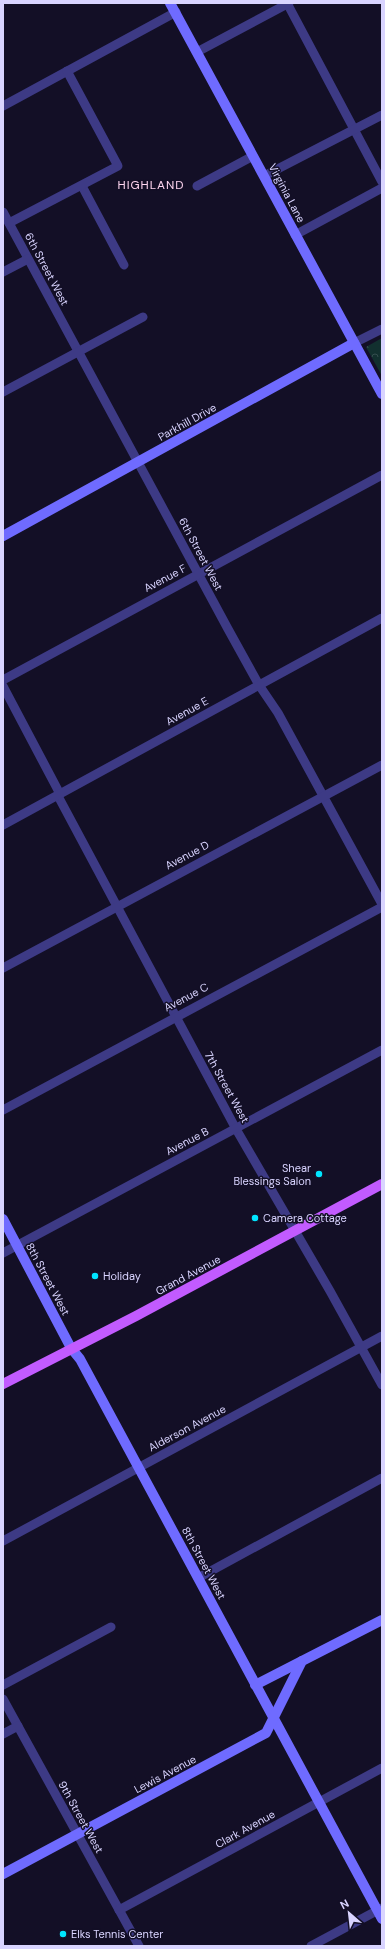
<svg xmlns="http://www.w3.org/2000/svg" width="385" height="1949" viewBox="0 0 385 1949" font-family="'DM Sans',sans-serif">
  <defs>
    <pattern id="park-crowns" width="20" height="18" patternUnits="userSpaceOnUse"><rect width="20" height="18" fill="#12302f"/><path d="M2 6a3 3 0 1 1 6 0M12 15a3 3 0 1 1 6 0" fill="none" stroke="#344d4e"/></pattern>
  </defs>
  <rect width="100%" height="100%" fill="#130f26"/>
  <path fill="url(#park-crowns)" d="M 382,338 L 382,376 L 366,347 Z"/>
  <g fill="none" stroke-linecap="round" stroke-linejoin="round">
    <g stroke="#3d3a85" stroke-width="9">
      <path d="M 287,3 L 382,182"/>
      <path d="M 197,52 L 289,3"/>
      <path d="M 3,106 L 176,12"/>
      <path d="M 264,176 L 382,115"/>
      <path d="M 82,186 L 124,265"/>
      <path d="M 197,186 L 253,156"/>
      <path d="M 3,212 L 228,629 L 259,685 L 278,713 L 382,904"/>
      <path d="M 9,223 L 118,166 L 67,71"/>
      <path d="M 295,235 L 382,188"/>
      <path d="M 3,272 L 28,259"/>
      <path d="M 354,343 L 382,329"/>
      <path d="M 3,392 L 143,317"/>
      <path d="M 3,680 L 382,475"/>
      <path d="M 3,686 L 60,794"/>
      <path d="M 58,796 L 236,1129 L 330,1291 L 382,1385"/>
      <path d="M 3,825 L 382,618"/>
      <path d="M 3,968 L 382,765"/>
      <path d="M 3,1110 L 382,907"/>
      <path d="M 3,1253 L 382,1050"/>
      <path d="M 3,1541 L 382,1336"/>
      <path d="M 198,1578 L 382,1478"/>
      <path d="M 3,1685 L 111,1627"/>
      <path d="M 3,1699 L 139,1946"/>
      <path d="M 3,1734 L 18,1726"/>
      <path d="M 119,1910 L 382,1768"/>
      <path d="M 311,1946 L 382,1908"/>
    </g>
    <g stroke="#6f6bff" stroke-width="10">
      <path d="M 170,3 L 382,394"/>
      <path d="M 3,536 L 354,343"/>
      <path d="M 3,1219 L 71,1348 L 80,1359 L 382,1919"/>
      <path d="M 255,1685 L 302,1661"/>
      <path d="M 3,1874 L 266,1733 L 302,1661 L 382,1620"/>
    </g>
    <path stroke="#c25bff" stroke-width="10" d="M 3,1384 L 136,1316 L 382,1184"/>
  </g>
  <g fill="#00e5ff" stroke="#130f26" stroke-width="1.5">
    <circle cx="319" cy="1174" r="4"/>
    <circle cx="255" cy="1218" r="4"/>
    <circle cx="95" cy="1276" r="4"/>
    <circle cx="63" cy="1934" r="4"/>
  </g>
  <g text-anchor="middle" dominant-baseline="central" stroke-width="3" stroke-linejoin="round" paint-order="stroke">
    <g font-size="11" fill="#d9d4ff" stroke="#130f26">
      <text transform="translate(287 193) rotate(62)">Virginia Lane</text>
      <text transform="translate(47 269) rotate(62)">6th Street West</text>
      <text transform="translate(187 422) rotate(-29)">Parkhill Drive</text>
      <text transform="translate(201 554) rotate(62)">6th Street West</text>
      <text transform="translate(165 578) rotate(-28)">Avenue F</text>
      <text transform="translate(187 711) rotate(-29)">Avenue E</text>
      <text transform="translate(187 855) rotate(-28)">Avenue D</text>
      <text transform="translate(186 997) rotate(-28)">Avenue C</text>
      <text transform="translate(227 1087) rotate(61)">7th Street West</text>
      <text transform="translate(187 1141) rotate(-28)">Avenue B</text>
      <text transform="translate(188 1275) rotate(-28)">Grand Avenue</text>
      <text transform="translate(48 1279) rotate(62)">8th Street West</text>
      <text transform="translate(187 1428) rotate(-28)">Alderson Avenue</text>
      <text transform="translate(204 1563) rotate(62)">8th Street West</text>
      <text transform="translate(165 1774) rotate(-28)">Lewis Avenue</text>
      <text transform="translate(81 1817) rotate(61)">9th Street West</text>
      <text transform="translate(245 1829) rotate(-29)">Clark Avenue</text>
    </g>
    <g font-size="11" fill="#d9d4ff" stroke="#130f26" text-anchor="start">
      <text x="311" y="1168" text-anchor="end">Shear<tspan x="311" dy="13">Blessings Salon</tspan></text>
      <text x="263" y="1218">Camera Cottage</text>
      <text x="103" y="1276">Holiday</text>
      <text x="71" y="1934">Elks Tennis Center</text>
    </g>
    <g font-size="12" letter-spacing="1" fill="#ffd6f0" stroke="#130f26">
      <text x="151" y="185">HIGHLAND</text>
    </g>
  </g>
  <rect width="385" height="1949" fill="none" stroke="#d9d4ff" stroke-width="8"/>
  <g transform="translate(349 1913) rotate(332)" stroke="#130f26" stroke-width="3" paint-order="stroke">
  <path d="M0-3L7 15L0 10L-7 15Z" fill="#d9d4ff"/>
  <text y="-6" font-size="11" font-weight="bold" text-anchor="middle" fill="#d9d4ff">N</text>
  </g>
</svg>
